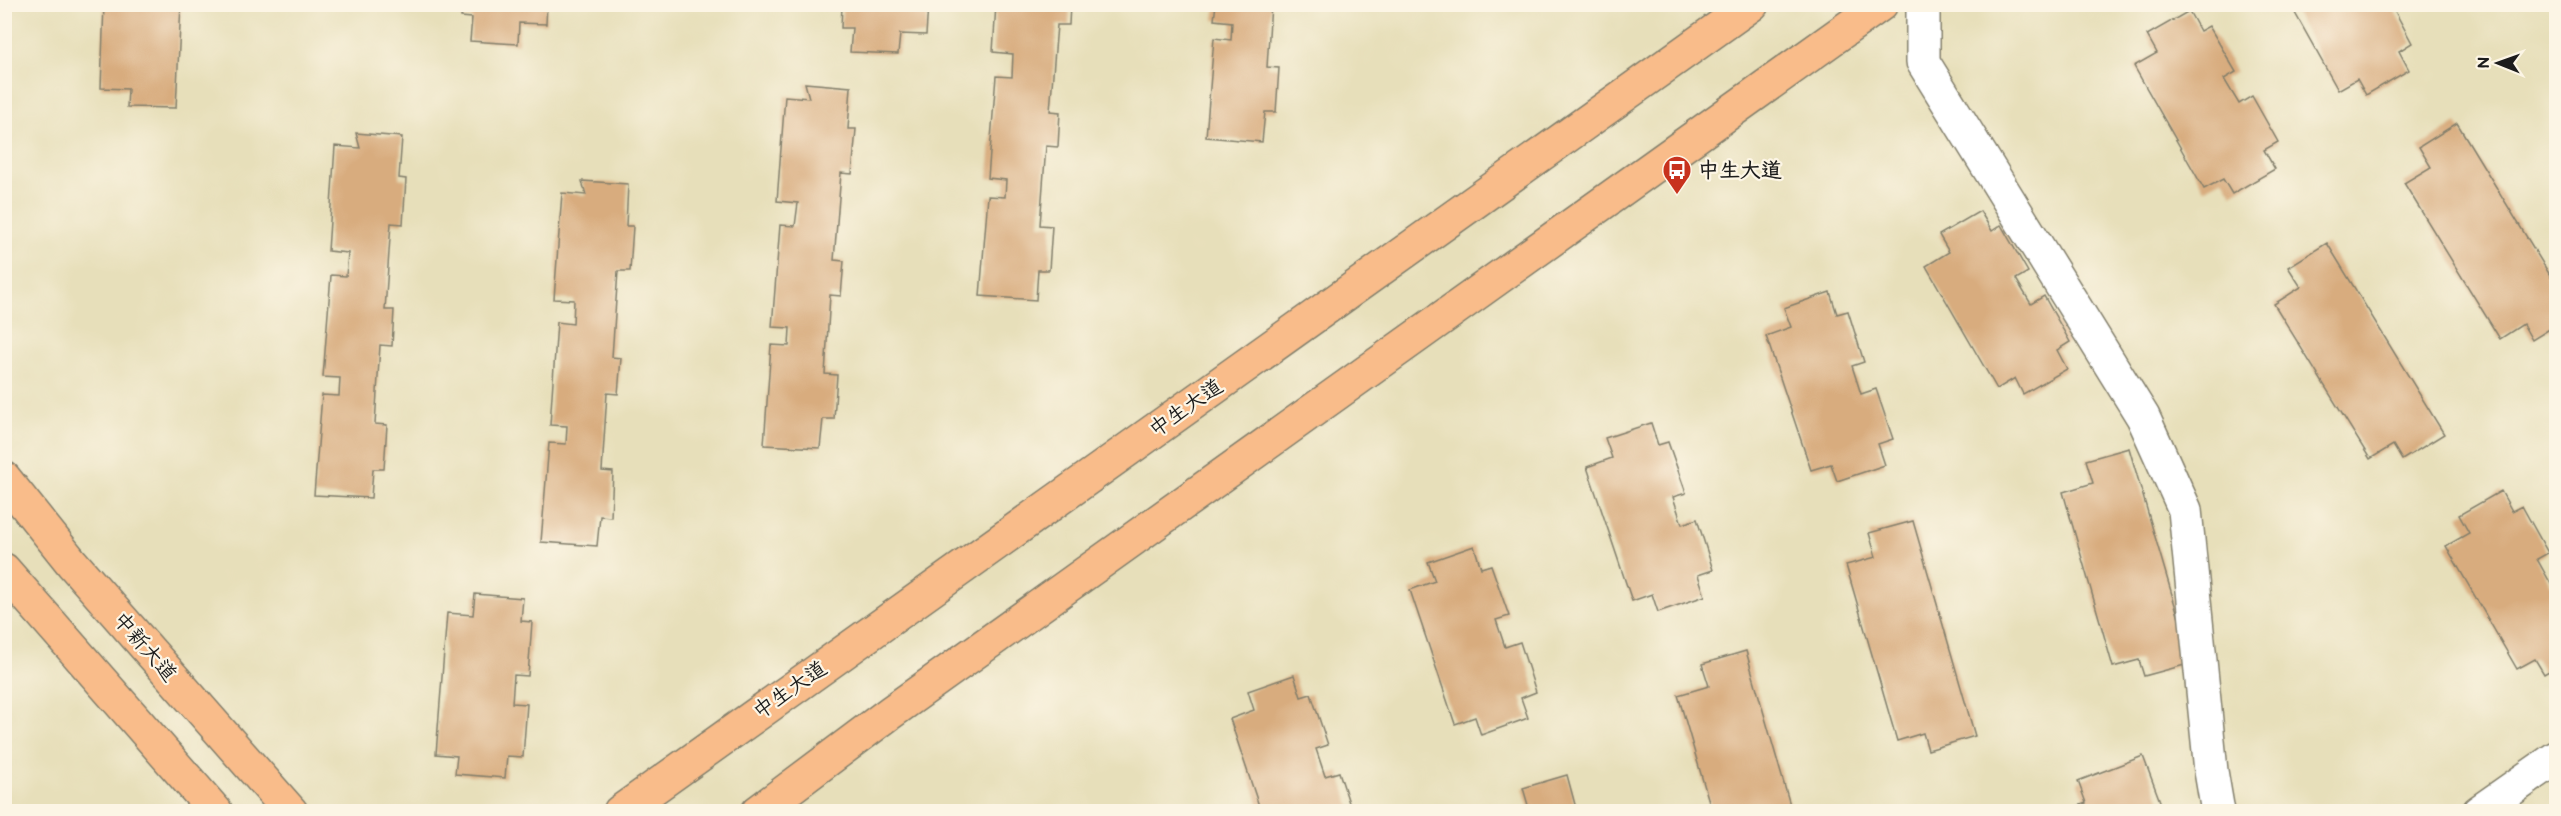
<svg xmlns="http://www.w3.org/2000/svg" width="2561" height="816" viewBox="0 0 2561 816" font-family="'Balsamiq Sans','LXGW WenKai TC',sans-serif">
  <rect width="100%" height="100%" fill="#fcf5e5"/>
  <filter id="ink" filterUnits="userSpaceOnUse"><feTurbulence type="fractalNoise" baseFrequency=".0167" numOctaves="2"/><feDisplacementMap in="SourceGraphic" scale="12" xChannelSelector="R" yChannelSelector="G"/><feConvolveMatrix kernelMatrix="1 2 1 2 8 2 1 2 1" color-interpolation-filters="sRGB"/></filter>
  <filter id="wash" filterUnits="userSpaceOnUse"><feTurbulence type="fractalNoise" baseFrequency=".008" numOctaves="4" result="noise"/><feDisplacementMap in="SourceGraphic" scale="24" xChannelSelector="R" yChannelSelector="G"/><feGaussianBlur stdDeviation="1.35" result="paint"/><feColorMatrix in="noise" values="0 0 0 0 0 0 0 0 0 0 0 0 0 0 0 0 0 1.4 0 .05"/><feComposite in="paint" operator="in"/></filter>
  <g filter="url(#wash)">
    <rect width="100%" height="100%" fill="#e7dfba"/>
    <g id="blocks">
      <g fill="#d8ac7e">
        <path d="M 104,4 L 181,4 L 176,108 L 127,107 L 128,89 L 101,88 Z"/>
        <path d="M 462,4 L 547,4 L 546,24 L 519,23 L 518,44 L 470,41 L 472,18 L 461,17 Z"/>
        <path d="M 996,4 L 1070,4 L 1069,25 L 1057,25 L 1050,111 L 1060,112 L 1058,147 L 1046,146 L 1040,225 L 1052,226 L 1049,270 L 1038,270 L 1036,300 L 980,296 L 988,196 L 1005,197 L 1006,180 L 988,178 L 996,76 L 1012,77 L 1013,54 L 993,52 Z"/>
        <path d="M 1216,4 L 1271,4 L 1267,67 L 1279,68 L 1276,112 L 1265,112 L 1262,142 L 1206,137 L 1214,38 L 1231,40 L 1232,22 L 1214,20 Z"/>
        <path d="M 2290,4 L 2391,4 L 2412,43 L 2399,51 L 2409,70 L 2366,95 L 2357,79 L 2338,90 Z"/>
        <path d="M 842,5 L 928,5 L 926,35 L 900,34 L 898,54 L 850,52 L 852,28 L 841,28 Z"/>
        <path d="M 2189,11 L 2200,31 L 2209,26 L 2236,72 L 2224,79 L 2239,104 L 2252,96 L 2278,142 L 2264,150 L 2275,169 L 2232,194 L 2223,179 L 2204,189 L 2134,66 L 2157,53 L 2147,35 Z"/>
        <path d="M 805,83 L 851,87 L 848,129 L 856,129 L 852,174 L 841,173 L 834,260 L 844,261 L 841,296 L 830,295 L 825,374 L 837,375 L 834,419 L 823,419 L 820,448 L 764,445 L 771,345 L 789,346 L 790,328 L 772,327 L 780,225 L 795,226 L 798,203 L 777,201 L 785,96 L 809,98 Z"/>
        <path d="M 2457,123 L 2556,285 L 2556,325 L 2532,340 L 2523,324 L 2500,339 L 2404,183 L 2431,167 L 2419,147 Z"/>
        <path d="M 356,133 L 402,137 L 399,178 L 406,179 L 403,224 L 391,223 L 385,310 L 394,310 L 392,346 L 380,345 L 375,424 L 387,425 L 384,469 L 373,469 L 371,498 L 314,495 L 322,395 L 339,396 L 340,378 L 323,377 L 331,275 L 346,276 L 348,253 L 328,251 L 335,146 L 360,148 Z"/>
        <path d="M 582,181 L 628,184 L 626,226 L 633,226 L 630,271 L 618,271 L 612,357 L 621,358 L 618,394 L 607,393 L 602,471 L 613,472 L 611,517 L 600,516 L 597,546 L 541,542 L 549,443 L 566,444 L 567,426 L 550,425 L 557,322 L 573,324 L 574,300 L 554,299 L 562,193 L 586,195 Z"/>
        <path d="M 1980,211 L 1992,231 L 2001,225 L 2028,272 L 2016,279 L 2031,304 L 2044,296 L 2070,342 L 2057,350 L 2067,369 L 2023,394 L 2015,378 L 1997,389 L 1926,266 L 1949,252 L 1939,235 Z"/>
        <path d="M 2327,243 L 2444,434 L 2402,460 L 2393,445 L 2370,459 L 2274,304 L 2301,287 L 2288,267 Z"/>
        <path d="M 1830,292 L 1837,314 L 1848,311 L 1864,362 L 1852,366 L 1861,394 L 1876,389 L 1893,439 L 1878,444 L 1885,465 L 1837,481 L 1831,464 L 1811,470 L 1766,336 L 1791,327 L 1784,308 Z"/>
        <path d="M 1651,423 L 1658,445 L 1668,442 L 1686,493 L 1673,497 L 1682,524 L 1697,519 L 1713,570 L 1698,575 L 1705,596 L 1658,612 L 1652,594 L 1632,601 L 1587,467 L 1612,458 L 1605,438 Z"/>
        <path d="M 2129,448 L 2192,663 L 2144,676 L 2139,660 L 2113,667 L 2063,492 L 2093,483 L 2086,460 Z"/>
        <path d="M 2501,491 L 2512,511 L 2522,506 L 2548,553 L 2537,559 L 2551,584 L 2556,581 L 2556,667 L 2544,674 L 2535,659 L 2517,669 L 2446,546 L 2469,533 L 2459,515 Z"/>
        <path d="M 1913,521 L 1975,736 L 1928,750 L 1923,733 L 1897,741 L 1846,565 L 1876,557 L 1869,533 Z"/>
        <path d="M 1474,546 L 1481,568 L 1491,565 L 1509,616 L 1496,620 L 1505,647 L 1520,642 L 1536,692 L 1521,698 L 1528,718 L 1481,735 L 1475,717 L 1455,724 L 1410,590 L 1435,581 L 1428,562 Z"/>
        <path d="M 475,594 L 523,598 L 521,621 L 532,622 L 528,676 L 514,675 L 512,703 L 527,704 L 523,757 L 507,756 L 505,778 L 455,774 L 457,756 L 436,754 L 447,613 L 473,615 Z"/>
        <path d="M 1746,651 L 1792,812 L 1712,812 L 1678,695 L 1709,686 L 1702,664 Z"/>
        <path d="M 1294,675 L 1301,697 L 1311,694 L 1328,745 L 1316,749 L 1325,776 L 1339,772 L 1352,812 L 1261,812 L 1230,719 L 1254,710 L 1248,691 Z"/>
        <path d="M 2143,756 L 2164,812 L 2062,812 L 2086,803 L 2078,781 Z"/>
        <path d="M 1567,775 L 1577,812 L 1530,812 L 1523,788 Z"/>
        <path d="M 4,799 L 12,810 L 10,812 L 4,812 Z"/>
        <path d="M 1116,805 L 1118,812 L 1096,812 L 1096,811 Z"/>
      </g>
    </g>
  </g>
  <g filter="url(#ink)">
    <use href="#blocks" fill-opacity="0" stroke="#827e6b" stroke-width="1.5"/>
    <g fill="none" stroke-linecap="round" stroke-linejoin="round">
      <g stroke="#827e6b" stroke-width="36">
        <g id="minor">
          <path d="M 1923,4 L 1923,62 L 2143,417 L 2185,510 L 2211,771 L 2218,812"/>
          <path d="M 2479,812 L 2556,758"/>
        </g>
      </g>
      <g stroke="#827e6b" stroke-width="36">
        <g id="major">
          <path d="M 4,478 L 72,563 L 291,812"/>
          <path d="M 4,570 L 216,812"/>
          <path d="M 620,812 L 1752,4"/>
          <path d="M 758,812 L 890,713 L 1881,4"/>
        </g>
      </g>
      <use href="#minor" stroke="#fff" stroke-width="33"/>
      <use href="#major" stroke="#f9bc8a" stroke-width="33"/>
    </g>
  </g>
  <defs>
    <g id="bus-pin" transform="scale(1.5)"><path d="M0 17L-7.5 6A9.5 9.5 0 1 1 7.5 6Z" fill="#c8321e" stroke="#fcf5e5"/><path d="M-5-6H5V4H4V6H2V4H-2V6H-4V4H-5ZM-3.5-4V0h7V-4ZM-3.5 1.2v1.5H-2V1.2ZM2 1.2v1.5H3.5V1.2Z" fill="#fff"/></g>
  </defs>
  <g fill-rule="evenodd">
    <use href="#bus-pin" x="1677" y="170"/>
  </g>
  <g text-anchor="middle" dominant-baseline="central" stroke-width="4.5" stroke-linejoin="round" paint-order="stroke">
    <g font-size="21" font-weight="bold" fill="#1c1c1c" stroke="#fcf5e5" text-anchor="start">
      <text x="1698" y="170">中生大道</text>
    </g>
    <g font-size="21" fill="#1c1c1c" stroke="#fcf5e5">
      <text transform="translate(1186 408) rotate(-35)">中生大道</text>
      <text transform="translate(145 647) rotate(49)">中新大道</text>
      <text transform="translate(790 690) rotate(-35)">中生大道</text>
    </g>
  </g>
  <rect width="2561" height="816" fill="none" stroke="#fcf5e5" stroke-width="24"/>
  <g transform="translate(2498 63) rotate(271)" stroke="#fcf5e5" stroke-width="4.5" paint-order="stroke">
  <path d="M0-4.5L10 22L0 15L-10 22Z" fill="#1c1c1c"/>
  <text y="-9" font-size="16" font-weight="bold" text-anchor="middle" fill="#1c1c1c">N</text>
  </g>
</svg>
